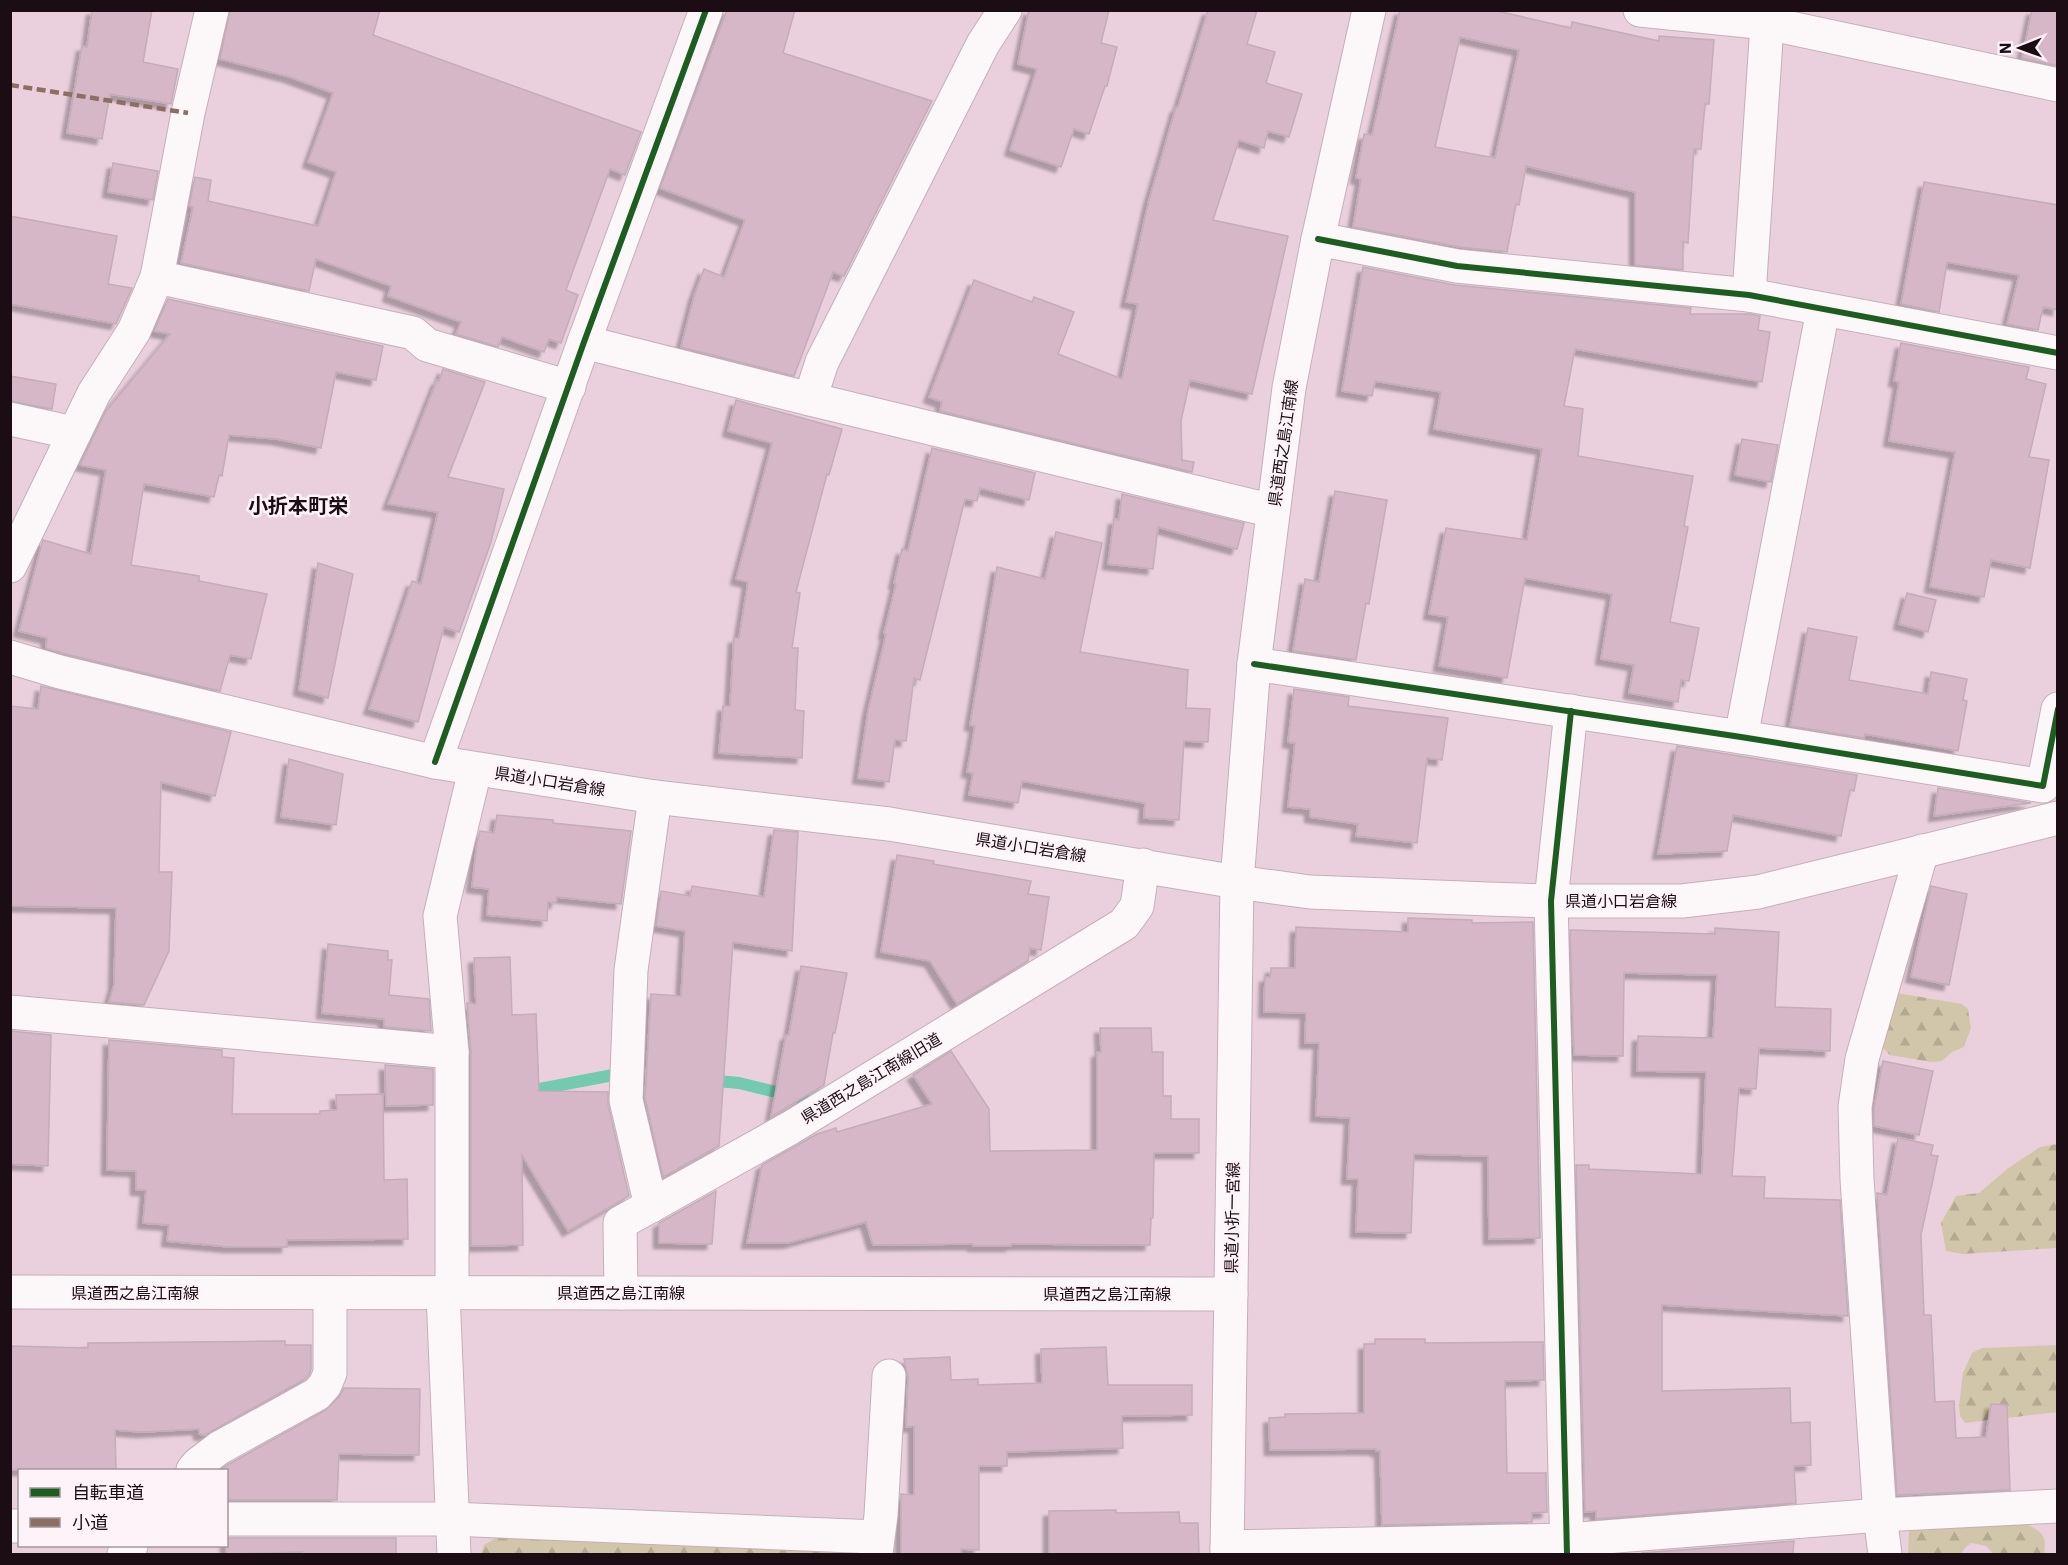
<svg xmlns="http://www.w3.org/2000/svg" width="2068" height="1565" viewBox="0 0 2068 1565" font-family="'IBM Plex Sans','Noto Sans JP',sans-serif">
  <defs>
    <pattern id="forest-firs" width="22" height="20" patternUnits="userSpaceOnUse" patternTransform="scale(1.5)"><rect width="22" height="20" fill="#d2c6aa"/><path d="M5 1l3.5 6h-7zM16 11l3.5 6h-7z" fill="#b4a991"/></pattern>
    <filter id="shadow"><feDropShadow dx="-5.5" dy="5.5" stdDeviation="1.5" flood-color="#0004"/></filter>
  </defs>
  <rect width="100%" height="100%" fill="#ead0dd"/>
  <g fill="url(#forest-firs)">
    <path d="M 1897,993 L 1962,1004 L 1968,1009 L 1971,1028 L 1964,1047 L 1952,1052 L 1942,1061 L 1931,1062 L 1890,1055 L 1883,1048 L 1883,1028 Z"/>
    <path d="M 2057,1144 L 2057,1248 L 1963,1254 L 1946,1251 L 1941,1223 L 1956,1196 L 1979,1193 L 2007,1169 L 2040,1147 Z"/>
    <path d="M 2057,1345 L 2057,1412 L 1965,1423 L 1960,1416 L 1959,1406 L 1963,1373 L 1972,1353 L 1982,1348 Z"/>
    <path d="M 2027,1524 C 2043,1533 2047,1536 2044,1554 L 1994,1554 L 1986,1546 L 1971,1543 L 1965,1548 L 1961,1554 L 1908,1554 L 1909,1532 L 1916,1527 Z"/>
    <path d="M 499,1536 L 840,1551 L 842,1554 L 481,1554 L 484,1545 Z"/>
  </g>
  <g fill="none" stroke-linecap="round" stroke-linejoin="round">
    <g stroke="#72caaf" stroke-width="12">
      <path d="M 707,1080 L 739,1083 L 804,1099"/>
      <path d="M 524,1092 L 613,1075"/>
    </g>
  </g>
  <g fill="#d6b7c7" stroke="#c2adb8" stroke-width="1.5" fill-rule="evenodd" filter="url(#shadow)">
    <path d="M 92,10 L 152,10 L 143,62 L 178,69 L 171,104 L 110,94 L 102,139 L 67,133 L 82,46 L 87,47 Z"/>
    <path d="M 230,10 L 380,10 L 373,35 L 641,132 L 625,175 L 610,169 L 566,290 L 578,295 L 561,343 L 549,339 L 544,352 L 502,337 L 498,347 L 456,334 L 461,322 L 388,296 L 391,286 L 316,259 L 309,291 L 181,263 L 193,207 L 189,206 L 195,177 L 211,180 L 208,201 L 318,226 L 336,172 L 308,162 L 333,93 L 290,77 L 220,59 Z"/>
    <path d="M 727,10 L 795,10 L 783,53 L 932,101 L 844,276 L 833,272 L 794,376 L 681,347 L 694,296 L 704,269 L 724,277 L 745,220 L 660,188 Z"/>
    <path d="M 1029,10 L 1109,10 L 1101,43 L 1117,47 L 1107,86 L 1105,86 L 1089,134 L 1074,129 L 1061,167 L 1010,150 L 1037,69 L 1018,64 Z"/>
    <path d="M 1208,10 L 1257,10 L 1247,44 L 1275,52 L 1266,83 L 1302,94 L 1289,137 L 1268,131 L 1264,148 L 1239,140 L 1213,220 L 1288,236 L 1252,394 L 1190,380 L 1181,421 L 1182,460 L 1194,462 L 1192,472 L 940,411 L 942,402 L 929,397 L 974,280 L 1032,302 L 1034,297 L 1074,312 L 1058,354 L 1122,379 L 1138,304 L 1126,302 L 1149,200 L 1176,107 L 1178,107 Z"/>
    <path d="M 1400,10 L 1493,10 L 1571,28 L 1572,22 L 1659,41 L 1659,36 L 1714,40 L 1709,104 L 1705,104 L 1701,149 L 1694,149 L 1688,243 L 1683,242 L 1683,270 L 1635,265 L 1635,192 L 1526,166 L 1519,205 L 1516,204 L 1507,252 L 1460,247 L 1353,227 L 1361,179 L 1356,178 L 1364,134 L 1372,135 ZM 1460,37 L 1519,50 L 1495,158 L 1435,147 Z"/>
    <path d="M 2032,10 L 2058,10 L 2058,66 L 2022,58 Z"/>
    <path d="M 113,163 L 158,171 L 153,200 L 108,192 Z"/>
    <path d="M 1924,182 L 2058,205 L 2058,310 L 2043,307 L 2038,330 L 2007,324 L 2019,275 L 1947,262 L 1939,312 L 1901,304 Z"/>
    <path d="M 10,216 L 117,236 L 108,284 L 132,288 L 116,324 L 10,304 Z"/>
    <path d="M 1363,267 L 1455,285 L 1691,308 L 1690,314 L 1750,314 L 1760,316 L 1758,330 L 1770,332 L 1762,382 L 1575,349 L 1564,406 L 1583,409 L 1578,456 L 1693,476 L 1684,526 L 1688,527 L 1670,622 L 1699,628 L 1689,681 L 1681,680 L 1678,702 L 1629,693 L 1634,665 L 1601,659 L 1612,594 L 1525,578 L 1507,678 L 1439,666 L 1448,617 L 1429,614 L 1446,528 L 1527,540 L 1542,449 L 1434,429 L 1441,392 L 1375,381 L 1372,396 L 1342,391 Z"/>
    <path d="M 168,299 L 383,346 L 376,380 L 336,372 L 321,448 L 277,439 L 229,435 L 222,476 L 219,475 L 214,497 L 144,484 L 131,565 L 199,576 L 199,581 L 267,594 L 251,659 L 230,655 L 220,691 L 65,654 L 46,648 L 47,638 L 19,631 L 43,540 L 91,554 L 106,470 L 80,465 L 106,411 L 170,334 L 154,331 Z"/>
    <path d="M 1901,343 L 2029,367 L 2026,379 L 2046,384 L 2029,457 L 2049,460 L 2030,568 L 1991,560 L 1984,597 L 1930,587 L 1955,452 L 1889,441 L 1899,382 L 1894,381 Z"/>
    <path d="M 443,369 L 485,382 L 448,477 L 504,489 L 491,542 L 459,632 L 444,627 L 418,722 L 369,709 L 412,581 L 421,584 L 438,512 L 388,504 L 437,380 L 439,381 Z"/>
    <path d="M 10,376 L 56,384 L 52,409 L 10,401 Z"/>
    <path d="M 736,400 L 842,429 L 829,475 L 827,474 L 796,592 L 800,593 L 792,648 L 798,648 L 795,710 L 804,711 L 802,758 L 719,753 L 723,706 L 730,706 L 734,638 L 739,638 L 748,582 L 736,579 L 772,443 L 728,431 Z"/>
    <path d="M 1742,439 L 1778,445 L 1771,482 L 1735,475 Z"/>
    <path d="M 932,448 L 1035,473 L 1029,500 L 980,488 L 977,501 L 965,499 L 920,680 L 914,678 L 906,741 L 895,740 L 889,782 L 858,778 L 868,711 L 886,634 L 884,633 L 896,584 L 894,583 L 902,549 L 908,551 Z"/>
    <path d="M 1335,491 L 1387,500 L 1369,604 L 1366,603 L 1356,660 L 1293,651 L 1305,579 L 1319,582 Z"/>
    <path d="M 1122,494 L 1244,523 L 1237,549 L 1158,527 L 1153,569 L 1108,564 L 1114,519 L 1119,520 Z"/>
    <path d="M 1056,532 L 1102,543 L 1080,652 L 1188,670 L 1186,708 L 1210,709 L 1208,742 L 1184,741 L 1179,820 L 1144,818 L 1145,803 L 1022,781 L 1018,803 L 969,795 L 973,773 L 967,772 L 975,726 L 970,725 L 997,567 L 1045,579 Z"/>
    <path d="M 318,563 L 353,574 L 328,698 L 299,690 Z"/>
    <path d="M 1907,593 L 1936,600 L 1928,632 L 1899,624 Z"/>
    <path d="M 1808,628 L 1857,637 L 1849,680 L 1928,694 L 1931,672 L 1967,679 L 1963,700 L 1967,701 L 1958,751 L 1865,734 L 1864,738 L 1790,726 Z"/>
    <path d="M 41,686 L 231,732 L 215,796 L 161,782 L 159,872 L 172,872 L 169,951 L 144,1005 L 109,1002 L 114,985 L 116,908 L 10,906 L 10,706 L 38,709 Z"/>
    <path d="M 1294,689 L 1349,697 L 1348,706 L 1448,718 L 1442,760 L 1427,758 L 1417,843 L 1356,836 L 1358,824 L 1310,817 L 1310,809 L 1288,807 L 1295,743 L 1288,742 Z"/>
    <path d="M 1677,746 L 1857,775 L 1854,791 L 1850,790 L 1841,836 L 1733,815 L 1727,851 L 1658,854 Z"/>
    <path d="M 289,759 L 343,774 L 336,825 L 281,817 Z"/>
    <path d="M 1938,788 L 2031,803 L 1934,816 Z"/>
    <path d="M 497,815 L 553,820 L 553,823 L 631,831 L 621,904 L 557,897 L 556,903 L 548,902 L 547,921 L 487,915 L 489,889 L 472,887 L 477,843 L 480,831 L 494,833 Z"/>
    <path d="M 774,830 L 798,832 L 792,951 L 733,942 L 719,1146 L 663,1177 L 645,1098 L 651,994 L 681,996 L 685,931 L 656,926 L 661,891 L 690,896 L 692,886 L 764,897 Z"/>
    <path d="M 897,855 L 934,861 L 933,864 L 1031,881 L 1028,894 L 1049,897 L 1041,950 L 1030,948 L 1028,961 L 957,1004 L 930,961 L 881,952 Z"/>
    <path d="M 1931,886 L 1967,894 L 1949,985 L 1911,977 Z"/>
    <path d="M 1408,918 L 1472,920 L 1472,923 L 1533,922 L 1540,1238 L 1489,1239 L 1488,1156 L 1414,1154 L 1411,1233 L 1356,1232 L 1358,1179 L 1347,1179 L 1350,1118 L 1316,1116 L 1319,1043 L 1305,1043 L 1306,1013 L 1264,1012 L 1265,977 L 1270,977 L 1271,968 L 1295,968 L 1296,927 L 1408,932 Z"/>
    <path d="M 1715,928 L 1779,932 L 1775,1007 L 1831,1009 L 1830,1051 L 1759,1048 L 1756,1089 L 1739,1088 L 1732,1176 L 1765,1177 L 1764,1198 L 1840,1200 L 1848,1316 L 1662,1305 L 1662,1391 L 1790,1388 L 1791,1423 L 1810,1422 L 1811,1465 L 1794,1466 L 1796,1503 L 1596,1519 L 1596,1511 L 1585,1512 L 1576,1165 L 1589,1165 L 1589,1169 L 1702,1174 L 1706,1072 L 1637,1071 L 1638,1036 L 1713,1038 L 1717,975 L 1624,973 L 1623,1056 L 1574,1055 L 1570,930 L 1715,934 Z"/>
    <path d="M 328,944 L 388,951 L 388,960 L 392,960 L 389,995 L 429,999 L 431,1031 L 384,1027 L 384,1019 L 322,1013 Z"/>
    <path d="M 510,957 L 512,1015 L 536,1014 L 539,1091 L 608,1092 L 608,1104 L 629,1196 L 568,1231 L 522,1155 L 523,1245 L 471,1246 L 471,1052 L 467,1003 L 476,1004 L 474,958 Z"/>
    <path d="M 801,966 L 847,973 L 835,1033 L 833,1033 L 824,1085 L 771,1117 L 786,1035 L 789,1035 Z"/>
    <path d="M 1100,1028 L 1151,1028 L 1152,1052 L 1163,1052 L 1163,1096 L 1171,1096 L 1171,1119 L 1199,1119 L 1199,1153 L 1154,1153 L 1153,1218 L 1151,1218 L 1150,1245 L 1011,1244 L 1011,1246 L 973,1246 L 973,1244 L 873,1245 L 866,1222 L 788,1243 L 747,1243 L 762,1165 L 817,1134 L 836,1128 L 837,1132 L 932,1104 L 913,1075 L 951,1051 L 989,1109 L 990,1151 L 1097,1150 L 1097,1052 L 1101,1052 Z"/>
    <path d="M 10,1031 L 51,1035 L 48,1166 L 10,1164 Z"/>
    <path d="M 109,1040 L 222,1050 L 222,1057 L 234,1058 L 232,1114 L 320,1114 L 320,1111 L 337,1110 L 336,1095 L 383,1094 L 384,1180 L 407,1179 L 408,1239 L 287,1240 L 287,1247 L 230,1247 L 167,1241 L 169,1225 L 143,1223 L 146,1190 L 136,1190 L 136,1171 L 107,1170 Z"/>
    <path d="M 1883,1061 L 1933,1071 L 1919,1135 L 1874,1126 L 1874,1108 Z"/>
    <path d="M 385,1065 L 433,1069 L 433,1105 L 386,1106 Z"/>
    <path d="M 1898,1138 L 1933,1145 L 1931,1155 L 1938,1156 L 1921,1235 L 1924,1315 L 1931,1315 L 1935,1402 L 1954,1401 L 1956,1438 L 1986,1437 L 1991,1404 L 2007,1405 L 2010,1490 L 1897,1495 L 1877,1193 L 1887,1195 Z"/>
    <path d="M 716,1191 L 712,1244 L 659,1243 L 659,1223 Z"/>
    <path d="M 1375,1339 L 1425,1339 L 1425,1343 L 1543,1342 L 1544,1380 L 1505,1381 L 1507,1473 L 1546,1473 L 1547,1512 L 1532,1513 L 1532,1522 L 1382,1525 L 1380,1451 L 1376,1451 L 1376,1449 L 1270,1450 L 1269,1418 L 1285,1417 L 1285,1414 L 1364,1413 L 1364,1344 L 1375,1344 Z"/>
    <path d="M 285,1341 L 285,1345 L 311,1345 L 311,1369 L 309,1375 L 305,1379 L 205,1435 L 199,1434 L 199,1429 L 142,1432 L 115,1430 L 116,1470 L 10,1470 L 10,1346 L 88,1348 L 88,1343 Z"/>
    <path d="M 1106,1347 L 1108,1385 L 1192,1385 L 1192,1415 L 1122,1416 L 1123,1448 L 1007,1452 L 1007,1466 L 979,1466 L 979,1550 L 961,1549 L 961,1554 L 901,1554 L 901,1494 L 914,1495 L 914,1426 L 906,1427 L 908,1377 L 904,1359 L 950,1357 L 951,1380 L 978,1379 L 978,1385 L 1042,1383 L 1041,1349 Z"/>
    <path d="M 344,1388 L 420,1389 L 419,1455 L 339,1454 L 337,1500 L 226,1500 L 226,1470 L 220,1470 L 229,1464 L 326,1410 L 339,1397 Z"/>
    <path d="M 1116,1510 L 1116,1513 L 1179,1512 L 1180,1523 L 1198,1523 L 1199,1554 L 1049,1554 L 1049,1511 Z"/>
    <path d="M 226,1538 L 396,1538 L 396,1554 L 302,1554 L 302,1552 L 226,1554 Z"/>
    <path d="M 1794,1541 L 1793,1554 L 1642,1554 L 1642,1553 Z"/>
  </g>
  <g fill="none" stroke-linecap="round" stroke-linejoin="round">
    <g stroke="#c4afb9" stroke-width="35">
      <g id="minor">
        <path d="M 1640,10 L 1767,23 L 2058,85"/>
        <path d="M 1318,239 L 1457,266 L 1749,295 L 2058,353"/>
        <path d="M 157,277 L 413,333 L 427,345 L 569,387"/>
        <path d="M 1749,295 L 1768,10"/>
        <path d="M 584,342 L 810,399 L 1273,511"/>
        <path d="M 810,399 L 822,362 L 983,44 L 1005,10"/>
        <path d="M 10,419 L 74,433"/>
        <path d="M 10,566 L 94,393 L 134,331 L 157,277 L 188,113 L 212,10"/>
        <path d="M 1254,664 L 1741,737 L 2043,786 L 2058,709"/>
        <path d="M 1741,737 L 1823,310"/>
        <path d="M 435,762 L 584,342 L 706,10"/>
        <path d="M 10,1012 L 452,1052"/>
        <path d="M 651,1206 L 626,1100 L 631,970 L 655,797"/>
        <path d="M 443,1293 L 454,1554"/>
        <path d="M 452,1293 L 452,1052 L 440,916 L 475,770"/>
        <path d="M 621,1293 L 620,1223 L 790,1128 L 1124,924 L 1137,906 L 1143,865"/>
        <path d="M 193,1470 L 198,1464 L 219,1448 L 317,1394 L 325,1385 L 330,1373 L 330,1293"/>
        <path d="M 226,1519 L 451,1519 L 877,1537"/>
        <path d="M 10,1526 L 20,1526"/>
        <path d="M 1227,1547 L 1567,1540 L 1880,1515 L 2058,1506"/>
        <path d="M 124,1554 L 131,1546"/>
        <path d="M 876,1554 L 881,1515 L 889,1376"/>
        <path d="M 1567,1554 L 1551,901 L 1571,711"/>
        <path d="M 1885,1554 L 1880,1515 L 1857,1179 L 1855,1107 L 1862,1059 L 1922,851"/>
      </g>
    </g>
    <g stroke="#c4afb9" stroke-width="35">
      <g id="secondary">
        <path d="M 10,657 L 60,672 L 435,762 L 655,797 L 889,824 L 1237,882 L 1310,892 L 1488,899 L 1551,901 L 1682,901 L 1758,892 L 2058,818"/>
        <path d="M 10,1292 L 1231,1294"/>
        <path d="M 1227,1554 L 1237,882 L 1254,664 L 1289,388 L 1318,239 L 1369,10"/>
      </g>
    </g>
    <use href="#minor" stroke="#fcf8fa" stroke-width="33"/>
    <use href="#secondary" stroke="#fcf8fa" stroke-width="33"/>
    <path stroke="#8d6e63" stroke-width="4.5" stroke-dasharray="9 4.5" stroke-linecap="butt" d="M 10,85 L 188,113"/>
    <g stroke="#fdf3f8" stroke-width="10">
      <g id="cycleway">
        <path d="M 1318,239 L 1457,266 L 1749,295 L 2058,353"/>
        <path d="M 1254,664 L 1741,737 L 2043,786 L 2058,709"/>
        <path d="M 435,762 L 584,342 L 706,10"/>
        <path d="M 1567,1554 L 1551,901 L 1571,711"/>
      </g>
    </g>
    <use href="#cycleway" stroke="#1b5e20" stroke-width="6"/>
  </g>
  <g text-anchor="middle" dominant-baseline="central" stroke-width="5" stroke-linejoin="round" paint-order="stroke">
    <g font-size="16" fill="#1c0d15" stroke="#fdf3f8">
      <text transform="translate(1283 443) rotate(-82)">県道西之島江南線</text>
      <text transform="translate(550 781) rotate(9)">県道小口岩倉線</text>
      <text transform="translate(1031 847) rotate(9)">県道小口岩倉線</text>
      <text x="1621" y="901">県道小口岩倉線</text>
      <text transform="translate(871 1078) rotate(-31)">県道西之島江南線旧道</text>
      <text transform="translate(1232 1218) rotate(-89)">県道小折一宮線</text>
      <text x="135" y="1293">県道西之島江南線</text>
      <text x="621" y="1293">県道西之島江南線</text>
      <text x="1107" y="1294">県道西之島江南線</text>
    </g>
    <g font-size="20" font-weight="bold" fill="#1c0d15" stroke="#fdf3f8">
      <text x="298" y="505">小折本町栄</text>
    </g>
  </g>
  <rect width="2068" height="1565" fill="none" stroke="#1c0d15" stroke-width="24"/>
  <rect x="18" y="1469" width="210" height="78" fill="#fdf3f8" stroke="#a3979d" stroke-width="1.5"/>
  <rect x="30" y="1488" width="30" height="9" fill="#1b5e20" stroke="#a3979d" stroke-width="1.5"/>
  <text x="72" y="1499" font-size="18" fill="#1c0d15">自転車道</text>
  <rect x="30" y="1518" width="30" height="9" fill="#8d6e63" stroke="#a3979d" stroke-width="1.5"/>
  <text x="72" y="1529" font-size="18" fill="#1c0d15">小道</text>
  <g transform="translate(2020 48) rotate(269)" stroke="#fdf3f8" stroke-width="4.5" paint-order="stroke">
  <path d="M0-4.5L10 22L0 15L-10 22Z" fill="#1c0d15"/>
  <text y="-9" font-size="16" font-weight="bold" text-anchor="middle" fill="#1c0d15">N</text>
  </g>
</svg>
